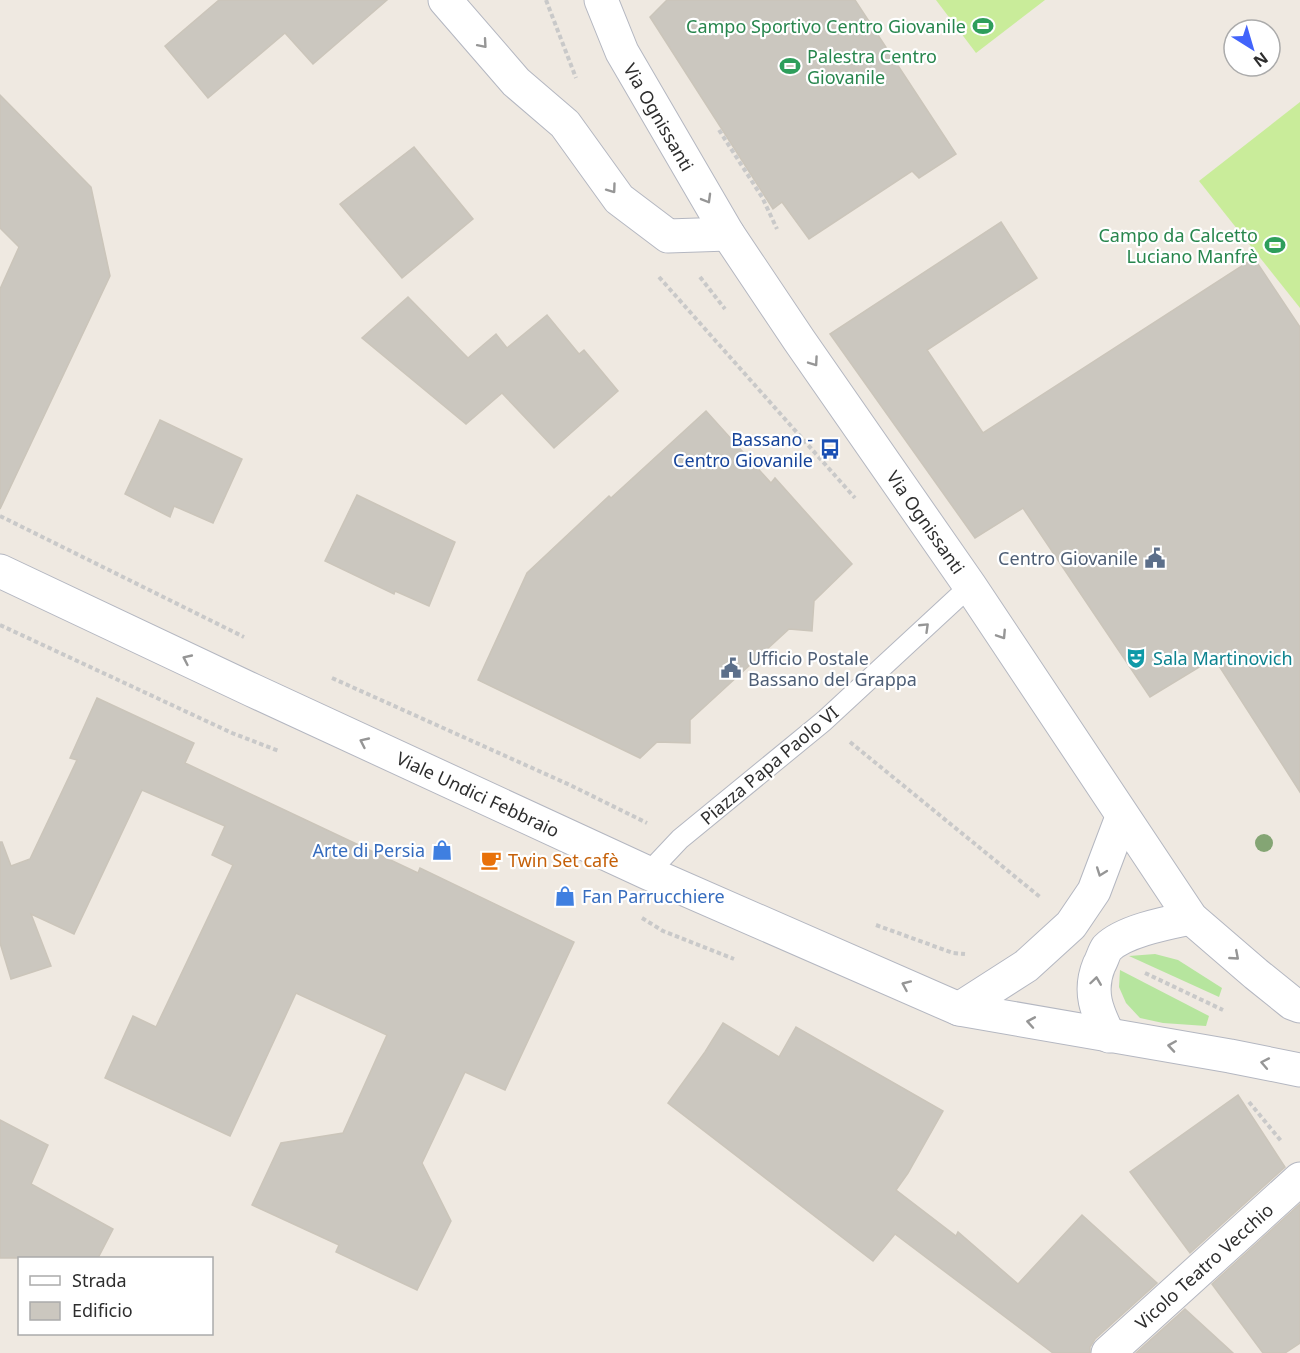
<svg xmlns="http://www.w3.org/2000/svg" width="1300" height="1353" viewBox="0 0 1300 1353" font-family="'Noto Sans',sans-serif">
  <rect width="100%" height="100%" fill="#efe9e1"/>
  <g fill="#b6e59e">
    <path d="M 1155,954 L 1178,960 L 1222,988 L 1219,997 L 1129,956 Z"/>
    <path d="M 1120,970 L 1209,1016 L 1206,1026 L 1163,1023 L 1140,1018 L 1126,1003 L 1119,987 Z"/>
  </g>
  <g fill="#c9ec9a">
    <path d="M 936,0 L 1045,0 L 976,53 Z"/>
    <path d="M 1300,102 L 1300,308 L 1199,181 Z"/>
  </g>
  <g fill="#cbc7bf" stroke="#cbc5ba" stroke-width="1.5">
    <path d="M 219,0 L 387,0 L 313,64 L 285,33 L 208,98 L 165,46 Z"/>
    <path d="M 667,0 L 855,0 L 956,154 L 919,178 L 912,171 L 809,239 L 782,202 L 773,209 L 650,17 Z"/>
    <path d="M 0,95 L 91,187 L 110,276 L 0,509 L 0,289 L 19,247 L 0,228 Z"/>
    <path d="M 414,147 L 473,219 L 402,278 L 340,204 Z"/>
    <path d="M 1001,222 L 1037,278 L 927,350 L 983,433 L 1254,258 L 1300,327 L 1300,792 L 1214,658 L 1150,697 L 1023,508 L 975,538 L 830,334 Z"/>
    <path d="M 408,297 L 468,358 L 496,334 L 507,348 L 547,315 L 579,354 L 584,350 L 618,391 L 554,448 L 502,393 L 466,424 L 362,338 Z"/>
    <path d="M 706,411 L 771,483 L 775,478 L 852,564 L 814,601 L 812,631 L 789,629 L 690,720 L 690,743 L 657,742 L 640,758 L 478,680 L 527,573 L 609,496 L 611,498 Z"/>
    <path d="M 160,420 L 242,459 L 213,523 L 174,506 L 170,517 L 125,494 Z"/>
    <path d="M 357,495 L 455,542 L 429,606 L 395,591 L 394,594 L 325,561 Z"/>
    <path d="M 97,698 L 194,743 L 185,763 L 418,873 L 420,868 L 574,942 L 505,1090 L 465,1072 L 422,1163 L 451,1221 L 417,1290 L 336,1252 L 339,1245 L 252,1205 L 281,1143 L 343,1133 L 387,1035 L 296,993 L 230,1136 L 105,1078 L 133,1016 L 156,1027 L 233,865 L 212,855 L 225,826 L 142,790 L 74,934 L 31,914 L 51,966 L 11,979 L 0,943 L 0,842 L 2,842 L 11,866 L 30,859 L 77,760 L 70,758 Z"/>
    <path d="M 723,1023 L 779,1057 L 796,1027 L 943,1111 L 908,1173 L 896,1190 L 956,1236 L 958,1232 L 1018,1284 L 1082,1215 L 1157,1283 L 1095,1339 L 1090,1347 L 1090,1353 L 1053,1353 L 895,1234 L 873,1261 L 668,1103 L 705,1052 Z"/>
    <path d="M 1238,1095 L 1285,1167 L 1190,1253 L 1130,1172 Z"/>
    <path d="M 0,1120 L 48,1145 L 31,1184 L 113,1229 L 98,1258 L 0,1258 Z"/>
    <path d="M 1300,1204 L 1300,1343 L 1285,1353 L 1263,1353 L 1212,1284 Z"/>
    <path d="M 1185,1309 L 1233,1353 L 1136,1353 Z"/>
  </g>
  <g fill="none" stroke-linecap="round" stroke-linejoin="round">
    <g stroke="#b4b7c1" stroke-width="22">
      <path id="lane" d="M 648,873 L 680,839 L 824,721 L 970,586"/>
    </g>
    <g stroke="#b4b7c1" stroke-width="35">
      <g id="street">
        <path d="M 445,0 L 516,82 L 565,124 L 619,199 L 668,236 L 728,234"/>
        <path d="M 601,0 L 622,52 L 728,234 L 799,340 L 970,586 L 1191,918 L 1256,974 L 1292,1003 L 1300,1006"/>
        <path d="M 959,1009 L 1026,966 L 1071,925 L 1094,891 L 1122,817"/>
        <path d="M 1109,1036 C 1097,1012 1088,992 1099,965 C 1102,960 1104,952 1107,948 C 1124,931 1167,923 1191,918"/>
        <path d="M 1108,1353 L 1300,1179"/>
      </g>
    </g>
    <g stroke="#b4b7c1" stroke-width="35">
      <path id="secondary" d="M 0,571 L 252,690 L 648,873 L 959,1009 L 1230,1056 L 1300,1070"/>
    </g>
    <g stroke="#c9c9c9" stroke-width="4" stroke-dasharray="4.5 3" stroke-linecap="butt">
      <path d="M 546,0 L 576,78"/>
      <path d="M 719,130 L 762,197 L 777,229"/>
      <path d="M 659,277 L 855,498"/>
      <path d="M 700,277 L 725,309"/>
      <path d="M 0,516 L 244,637"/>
      <path d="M 0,625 L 232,733 L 279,751"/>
      <path d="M 332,678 L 570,785 L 647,823"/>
      <path d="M 850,742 L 1040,897"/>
      <path d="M 642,918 L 663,931 L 734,959"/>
      <path d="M 876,925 L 953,953 L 965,954"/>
      <path d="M 1145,973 L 1223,1010"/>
      <path d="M 1249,1102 L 1282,1142"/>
    </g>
    <use href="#lane" stroke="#fff" stroke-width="20"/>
    <use href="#street" stroke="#fff" stroke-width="33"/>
    <use href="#secondary" stroke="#fff" stroke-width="33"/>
  </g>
  <circle fill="#84a574" cx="1264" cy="843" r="9"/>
  <defs><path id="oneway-chevron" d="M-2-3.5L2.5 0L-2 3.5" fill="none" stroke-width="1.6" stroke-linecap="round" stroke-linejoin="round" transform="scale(1.5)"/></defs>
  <g stroke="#969696">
    <use href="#oneway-chevron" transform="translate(483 44) rotate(49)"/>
    <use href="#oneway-chevron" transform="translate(612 189) rotate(54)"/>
    <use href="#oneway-chevron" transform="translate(707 199) rotate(60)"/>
    <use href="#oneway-chevron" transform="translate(814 362) rotate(55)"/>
    <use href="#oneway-chevron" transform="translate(925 627) rotate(-44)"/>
    <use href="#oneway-chevron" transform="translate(1002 635) rotate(57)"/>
    <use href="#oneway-chevron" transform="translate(187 659) rotate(-155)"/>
    <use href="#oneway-chevron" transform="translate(364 742) rotate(-155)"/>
    <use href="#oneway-chevron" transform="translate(1101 872) rotate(110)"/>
    <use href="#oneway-chevron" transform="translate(1235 956) rotate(41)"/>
    <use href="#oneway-chevron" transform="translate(1096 981) rotate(-82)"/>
    <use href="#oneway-chevron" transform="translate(906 985) rotate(-156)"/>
    <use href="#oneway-chevron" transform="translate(1031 1022) rotate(-170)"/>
    <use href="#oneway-chevron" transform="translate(1172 1046) rotate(-171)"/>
    <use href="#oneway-chevron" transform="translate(1265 1063) rotate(-169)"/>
  </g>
  <defs>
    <g id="stadium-bare" transform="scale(1.62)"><path d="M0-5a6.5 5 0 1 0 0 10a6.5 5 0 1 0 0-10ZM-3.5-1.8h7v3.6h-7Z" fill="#2e9e5b" stroke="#fff" stroke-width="2.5" paint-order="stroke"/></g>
    <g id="bus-bare" transform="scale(1.62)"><path d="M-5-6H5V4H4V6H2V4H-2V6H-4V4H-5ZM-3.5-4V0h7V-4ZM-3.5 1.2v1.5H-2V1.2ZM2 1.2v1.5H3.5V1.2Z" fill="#1a4fb4" stroke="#fff" stroke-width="2.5" paint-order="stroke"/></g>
    <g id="civic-bare" transform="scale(1.62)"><path d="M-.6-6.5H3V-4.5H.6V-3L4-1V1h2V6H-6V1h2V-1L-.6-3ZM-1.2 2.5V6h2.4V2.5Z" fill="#5c6f8a" stroke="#fff" stroke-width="2.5" paint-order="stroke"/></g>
    <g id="theatre-bare" transform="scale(1.62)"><path d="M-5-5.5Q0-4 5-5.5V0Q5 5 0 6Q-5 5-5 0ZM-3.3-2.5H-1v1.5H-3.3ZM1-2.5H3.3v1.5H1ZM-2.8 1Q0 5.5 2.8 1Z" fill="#0f9aa8" stroke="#fff" stroke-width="2.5" paint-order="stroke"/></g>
    <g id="shop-bare" transform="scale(1.62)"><path d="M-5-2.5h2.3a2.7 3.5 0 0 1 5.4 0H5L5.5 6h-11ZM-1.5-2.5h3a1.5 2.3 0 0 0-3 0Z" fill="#3f7fe0" stroke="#fff" stroke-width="2.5" paint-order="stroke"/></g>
    <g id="cafe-bare" transform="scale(1.62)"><path d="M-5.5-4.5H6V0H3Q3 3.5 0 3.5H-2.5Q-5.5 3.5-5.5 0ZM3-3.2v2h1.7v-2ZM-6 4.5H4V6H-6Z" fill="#e8710a" stroke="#fff" stroke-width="2.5" paint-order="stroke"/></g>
  </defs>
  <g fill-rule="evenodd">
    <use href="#stadium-bare" x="983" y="26"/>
    <use href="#stadium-bare" x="790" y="66"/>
    <use href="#stadium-bare" x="1275" y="245"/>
    <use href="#bus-bare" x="830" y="449"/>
    <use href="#civic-bare" x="1155" y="558"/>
    <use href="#theatre-bare" x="1136" y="658"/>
    <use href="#civic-bare" x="731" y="668"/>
    <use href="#shop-bare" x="442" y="850"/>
    <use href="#cafe-bare" x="491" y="860"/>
    <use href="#shop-bare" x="565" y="896"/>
  </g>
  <g text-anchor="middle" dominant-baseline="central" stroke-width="4.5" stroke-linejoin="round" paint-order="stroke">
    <g font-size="18" fill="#27864d" stroke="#fff" text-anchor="end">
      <text x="966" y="26">Campo Sportivo Centro Giovanile</text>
      <text x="807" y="56" text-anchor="start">Palestra Centro<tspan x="807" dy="21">Giovanile</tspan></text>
      <text x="1258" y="235">Campo da Calcetto<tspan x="1258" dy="21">Luciano Manfrè</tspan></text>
    </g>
    <g font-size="18" fill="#2e2e2e" stroke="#fff">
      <text transform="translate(659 117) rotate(60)">Via Ognissanti</text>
      <text transform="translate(926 522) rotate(55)">Via Ognissanti</text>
      <text transform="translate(769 765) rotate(-40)">Piazza Papa Paolo VI</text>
      <text transform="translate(478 794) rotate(25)">Viale Undici Febbraio</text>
      <text transform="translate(1204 1266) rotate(-42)">Vicolo Teatro Vecchio</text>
    </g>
    <g font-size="18" fill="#164399" stroke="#fff" text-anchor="end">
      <text x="813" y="439">Bassano -<tspan x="813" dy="21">Centro Giovanile</tspan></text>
    </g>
    <g font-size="18" fill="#4e5e75" stroke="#fff" text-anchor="end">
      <text x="1138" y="558">Centro Giovanile</text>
      <text x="748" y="658" text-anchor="start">Ufficio Postale<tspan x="748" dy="21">Bassano del Grappa</tspan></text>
    </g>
    <g font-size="18" fill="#0d838f" stroke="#fff" text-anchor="start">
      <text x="1153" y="658">Sala Martinovich</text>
    </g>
    <g font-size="18" fill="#366cbe" stroke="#fff" text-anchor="end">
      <text x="425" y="850">Arte di Persia</text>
      <text x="582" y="896" text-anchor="start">Fan Parrucchiere</text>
    </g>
    <g font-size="18" fill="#c56008" stroke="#fff" text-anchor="start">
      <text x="508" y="860">Twin Set cafè</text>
    </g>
  </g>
  <rect x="18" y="1257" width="195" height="78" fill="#ffffff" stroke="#ababab" stroke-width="1.5"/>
  <rect x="30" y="1276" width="30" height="9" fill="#ffffff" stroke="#ababab" stroke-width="1.5"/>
  <text x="72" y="1287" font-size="18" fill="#2e2e2e">Strada</text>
  <rect x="30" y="1302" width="30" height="18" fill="#cbc7bf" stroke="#ababab" stroke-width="1.5"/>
  <text x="72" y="1317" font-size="18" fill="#2e2e2e">Edificio</text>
  <g transform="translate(1252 48) rotate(143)"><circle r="28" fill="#ffffff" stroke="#ababab" stroke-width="1.5"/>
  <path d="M0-4.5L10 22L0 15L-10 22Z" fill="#4264fb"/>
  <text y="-9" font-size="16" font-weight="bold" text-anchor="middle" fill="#2e2e2e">N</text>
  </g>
</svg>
